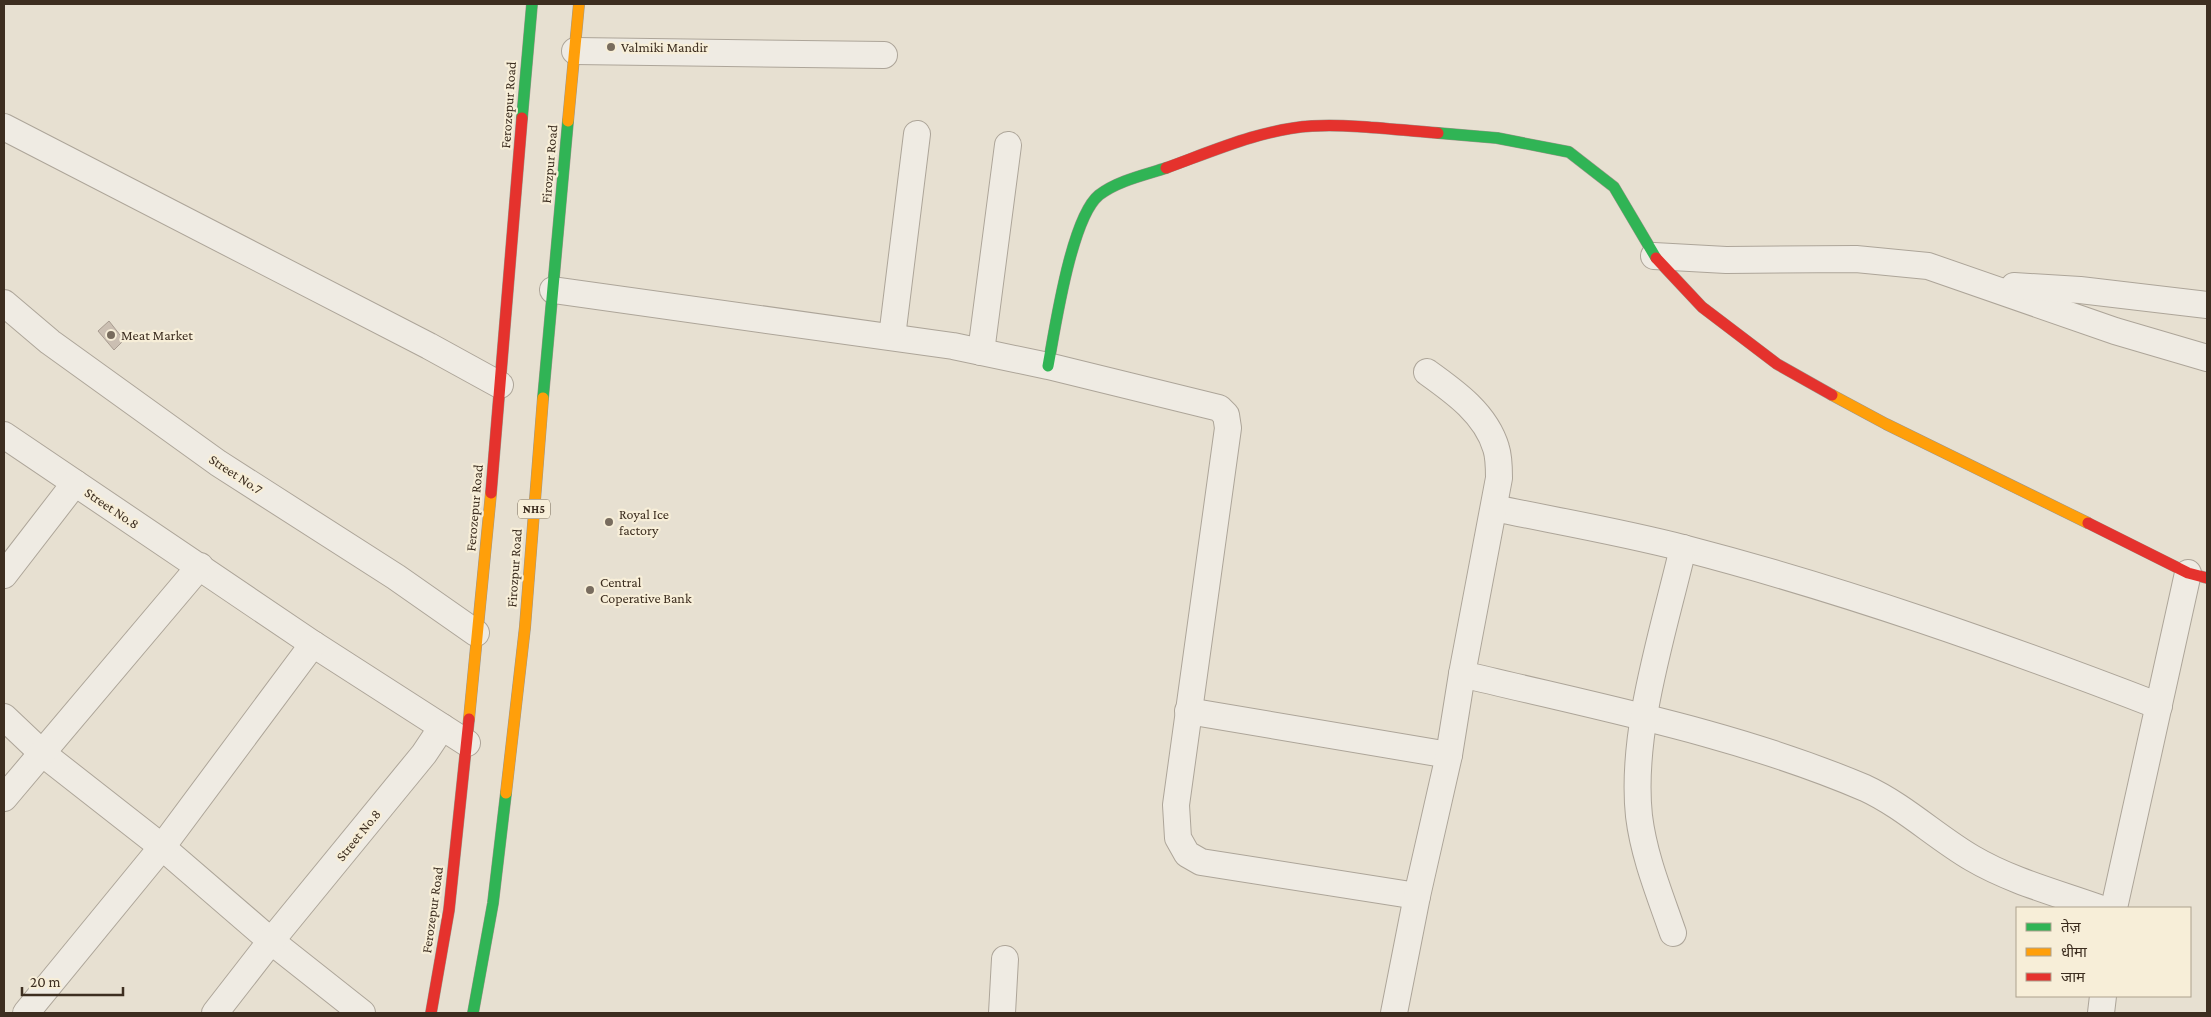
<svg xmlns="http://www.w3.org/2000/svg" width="2211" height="1017" viewBox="0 0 2211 1017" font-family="'Crimson Pro','Noto Sans Devanagari',serif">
  <rect width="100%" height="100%" fill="#e7e0d1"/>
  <path fill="#cbbfb2" stroke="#a89c90" d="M 109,321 L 124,340 L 114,350 L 98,331 Z"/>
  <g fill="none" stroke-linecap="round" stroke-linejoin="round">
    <g stroke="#ada599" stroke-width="28">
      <g id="street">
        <path d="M 575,51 L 884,55"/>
        <path d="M 4,127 L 429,346 L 500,385"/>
        <path d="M 1654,256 L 1726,260 L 1856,259 L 1928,266 L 2115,331 L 2207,358"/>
        <path d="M 2014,286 L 2080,290 L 2207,305"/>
        <path d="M 553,290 L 953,346 L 1048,366 L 1219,408 L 1226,415 L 1228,428 L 1176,805 L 1178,838 L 1187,854 L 1201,862 L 1417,896"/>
        <path d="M 4,303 L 50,342 L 218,463 L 396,577 L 476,633"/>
        <path d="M 892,337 L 917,134"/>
        <path d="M 981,352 L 1008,145"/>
        <path d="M 4,435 L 313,644 L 467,743"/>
        <path d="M 1494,508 C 1557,521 1621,532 1683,548 C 1845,590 2003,646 2159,706"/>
        <path d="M 4,575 L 75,483"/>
        <path d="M 1462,674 C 1597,707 1736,733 1865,788 C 1904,806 1936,837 1972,858 C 2011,881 2057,893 2099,908"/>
        <path d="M 1188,711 L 1449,755"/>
        <path d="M 4,717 L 42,753 L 162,847 L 271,941 L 362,1013"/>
        <path d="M 4,798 L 200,566"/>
        <path d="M 2114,908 L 2188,573"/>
        <path d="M 1673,933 C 1660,895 1644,857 1639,816 C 1630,732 1664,630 1683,548"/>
        <path d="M 26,1013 L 162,847 L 313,644"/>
        <path d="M 215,1013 L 271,941 L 424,754 L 442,727"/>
        <path d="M 1002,1013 L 1005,959"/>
        <path d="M 1394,1013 L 1417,896 L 1449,755 L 1462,674 L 1499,478 C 1499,469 1499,457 1496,448 C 1486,414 1455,392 1427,372"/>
        <path d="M 2101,1013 L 2103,996"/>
      </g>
    </g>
    <g stroke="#9c958a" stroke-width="12">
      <g id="fast">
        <path d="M 522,118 L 532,4"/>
        <path d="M 1438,133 L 1497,138 L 1569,152 L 1614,187 L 1656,258"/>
        <path d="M 1048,366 C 1055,329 1071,218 1099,195 C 1117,181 1144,175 1166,168"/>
        <path d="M 543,398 L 568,121"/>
        <path d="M 473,1013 L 493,903 L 506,793"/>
      </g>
    </g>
    <g stroke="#9c958a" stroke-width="12">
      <g id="slow">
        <path d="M 568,121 L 579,4"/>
        <path d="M 1832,395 L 1886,424 L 2088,523"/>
        <path d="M 469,719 L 491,493"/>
        <path d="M 506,793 L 525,627 L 543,398"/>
      </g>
    </g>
    <g stroke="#9c958a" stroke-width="12">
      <g id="jam">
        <path d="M 1166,168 C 1213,151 1262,129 1312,126 C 1354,124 1396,130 1438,133"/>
        <path d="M 1656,258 L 1702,307 L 1777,364 L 1832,395"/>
        <path d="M 491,493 L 522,118"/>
        <path d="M 2088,523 L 2188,573 L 2207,578"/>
        <path d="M 431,1013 L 449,910 L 469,719"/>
      </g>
    </g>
    <use href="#street" stroke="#efebe3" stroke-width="26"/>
    <use href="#fast" stroke="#30b455" stroke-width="11"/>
    <use href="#slow" stroke="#ff9f0a" stroke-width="11"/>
    <use href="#jam" stroke="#e5322d" stroke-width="11"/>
  </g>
  <g fill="#786c5e" stroke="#f7eed8" stroke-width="2">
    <circle cx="611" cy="47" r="5"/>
    <circle cx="111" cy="335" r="5"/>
    <circle cx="609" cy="522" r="5"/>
    <circle cx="590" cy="590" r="5"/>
  </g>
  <g text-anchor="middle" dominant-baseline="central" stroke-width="4.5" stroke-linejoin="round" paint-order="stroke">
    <rect fill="#f7eed8" stroke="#756857" stroke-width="1" x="518" y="499.5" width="32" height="19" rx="4"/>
    <g font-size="12" font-weight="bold" fill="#3d2e20">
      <text x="534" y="509">NH5</text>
    </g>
    <g font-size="14" fill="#3d2e20" stroke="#f7eed8" text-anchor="start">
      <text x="621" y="47">Valmiki Mandir</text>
      <text x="121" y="335">Meat Market</text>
      <text x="619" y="514">Royal Ice<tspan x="619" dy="16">factory</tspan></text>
      <text x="600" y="582">Central<tspan x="600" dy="16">Coperative Bank</tspan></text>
    </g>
    <g font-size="14" fill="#3d2e20" stroke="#f7eed8">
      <text transform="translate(508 105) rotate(-86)">Ferozepur Road</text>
      <text transform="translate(549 164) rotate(-85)">Firozpur Road</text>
      <text transform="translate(236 474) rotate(33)">Street No.7</text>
      <text transform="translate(112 508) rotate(34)">Street No.8</text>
      <text transform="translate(474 508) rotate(-85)">Ferozepur Road</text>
      <text transform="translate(514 568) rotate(-86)">Firozpur Road</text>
      <text transform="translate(358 835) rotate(-51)">Street No.8</text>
      <text transform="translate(432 910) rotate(-82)">Ferozepur Road</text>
    </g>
  </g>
  <rect width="2211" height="1017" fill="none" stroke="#3d2e20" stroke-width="10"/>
  <rect x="2016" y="907" width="175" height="90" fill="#f7eed8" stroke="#ada18e"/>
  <rect x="2026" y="923" width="25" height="8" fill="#30b455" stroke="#ada18e"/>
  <text x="2061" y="932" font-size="15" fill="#3d2e20">तेज़</text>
  <rect x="2026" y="948" width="25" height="8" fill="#ff9f0a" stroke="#ada18e"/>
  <text x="2061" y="957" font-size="15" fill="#3d2e20">धीमा</text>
  <rect x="2026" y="973" width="25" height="8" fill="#e5322d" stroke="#ada18e"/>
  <text x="2061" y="982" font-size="15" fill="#3d2e20">जाम</text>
  <path d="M22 987v8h101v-8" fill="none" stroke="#3d2e20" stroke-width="2.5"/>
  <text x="30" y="987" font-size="15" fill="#3d2e20" stroke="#f7eed8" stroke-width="4" paint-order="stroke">20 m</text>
</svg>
